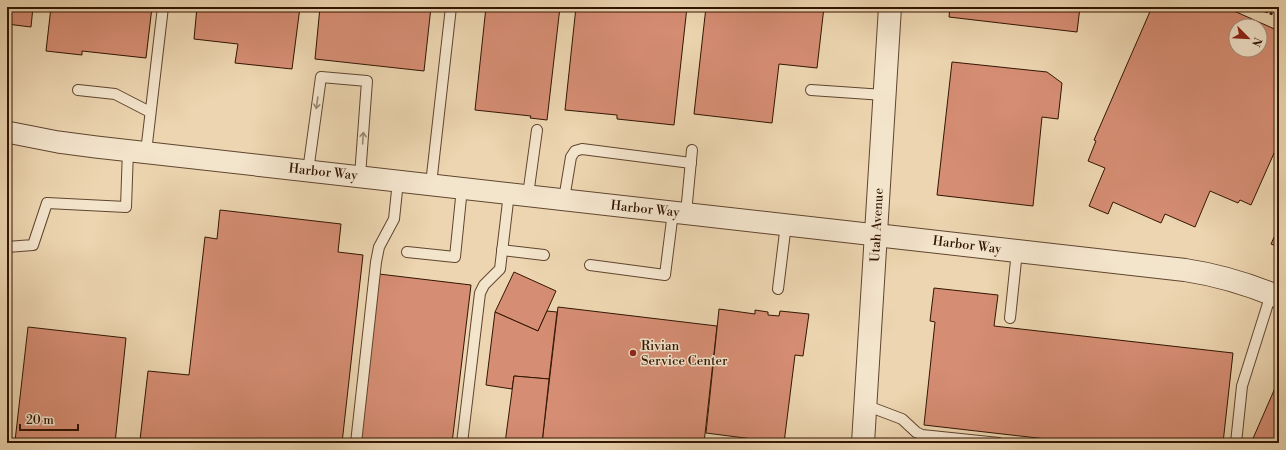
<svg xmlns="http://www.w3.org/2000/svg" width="1286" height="450" viewBox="0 0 1286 450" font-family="'Libre Bodoni',serif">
  <rect width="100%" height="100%" fill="#ecd5b0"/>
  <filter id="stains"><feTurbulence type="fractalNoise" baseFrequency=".005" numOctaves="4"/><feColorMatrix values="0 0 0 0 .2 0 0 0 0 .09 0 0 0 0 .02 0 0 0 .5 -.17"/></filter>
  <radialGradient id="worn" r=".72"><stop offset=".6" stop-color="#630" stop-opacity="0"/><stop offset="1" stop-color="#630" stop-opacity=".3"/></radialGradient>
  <g fill="#d58d73" stroke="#321502" fill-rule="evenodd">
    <path d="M 7,7 L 33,7 L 31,27 L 7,24 Z"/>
    <path d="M 51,7 L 152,7 L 146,58 L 82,51 L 82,55 L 46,51 Z"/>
    <path d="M 197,7 L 300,7 L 292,69 L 235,63 L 238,44 L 194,39 Z"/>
    <path d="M 320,7 L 431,7 L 424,71 L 315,59 Z"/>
    <path d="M 486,7 L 560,7 L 547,120 L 530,118 L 531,116 L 475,110 Z"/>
    <path d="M 576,7 L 687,7 L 674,125 L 617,119 L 617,115 L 565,110 Z"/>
    <path d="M 706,7 L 824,7 L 817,68 L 779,64 L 772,123 L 694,114 Z"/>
    <path d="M 950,7 L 1080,7 L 1077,32 L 949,17 Z"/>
    <path d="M 1152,7 L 1225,7 L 1279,31 L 1279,142 L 1251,205 L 1240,200 L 1238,203 L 1210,191 L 1195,227 L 1165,214 L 1161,223 L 1113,202 L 1108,214 L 1089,206 L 1105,168 L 1088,161 L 1096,141 L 1094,140 ZM 1236,26 L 1260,26 L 1260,50 L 1236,50 Z"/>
    <path d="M 952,62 L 1047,72 L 1062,83 L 1058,119 L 1042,117 L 1033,206 L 937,195 Z"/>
    <path d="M 220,210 L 341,224 L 338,252 L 363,255 L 342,443 L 170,443 L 140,440 L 148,371 L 189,375 L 205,237 L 217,239 Z"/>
    <path d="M 1279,226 L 1279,247 L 1271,244 Z"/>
    <path d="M 514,272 L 556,291 L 538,331 L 495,312 Z"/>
    <path d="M 379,274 L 471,285 L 452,443 L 359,443 Z"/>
    <path d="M 934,288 L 998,295 L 994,326 L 1233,353 L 1223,443 L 1081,443 L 924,425 L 935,322 L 930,321 Z"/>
    <path d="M 558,307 L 717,326 L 704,443 L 542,443 Z"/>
    <path d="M 719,309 L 755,314 L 755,310 L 768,312 L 768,315 L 779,316 L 780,311 L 809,314 L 803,356 L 795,355 L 784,443 L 706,433 Z"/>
    <path d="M 547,311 L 557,312 L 549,379 L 514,376 L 512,389 L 486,385 L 495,312 L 538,331 Z"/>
    <path d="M 28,327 L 126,338 L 115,443 L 37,443 L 15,441 Z"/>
    <path d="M 514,376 L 549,379 L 542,443 L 505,443 Z"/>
    <path d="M 1279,379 L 1279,443 L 1251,443 Z"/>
  </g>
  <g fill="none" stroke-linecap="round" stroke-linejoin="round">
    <g stroke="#60452e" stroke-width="12">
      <g id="service">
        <path d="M 78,90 L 115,94 L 150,112"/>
        <path d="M 811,90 L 884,95"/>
        <path d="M 146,152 L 163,7"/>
        <path d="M 308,171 L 321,77 L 367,81 L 360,176"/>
        <path d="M 431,184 L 451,7"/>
        <path d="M 528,195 L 537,130"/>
        <path d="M 564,199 L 571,157 L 575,151 L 582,149 L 691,163"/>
        <path d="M 686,213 L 692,150"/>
        <path d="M 7,247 L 33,245 L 47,203 L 126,207 L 128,150"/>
        <path d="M 502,250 L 544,255"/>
        <path d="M 407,252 L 455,257 L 462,188"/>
        <path d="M 590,265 L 665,275 L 673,212"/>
        <path d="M 778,289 L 786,224"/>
        <path d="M 1010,318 L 1017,251"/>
        <path d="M 865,405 L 902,419 L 916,432 L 922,435 L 999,443"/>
        <path d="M 356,443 L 376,262 L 379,247 L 394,219 L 398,181"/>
        <path d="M 462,443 L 480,293 L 484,285 L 500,269 L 509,193"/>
        <path d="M 1236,443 L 1242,386 L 1271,294"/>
      </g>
    </g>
    <g stroke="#60452e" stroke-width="23">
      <path id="minor" d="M 7,132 L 58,142 L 96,147 L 876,235"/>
    </g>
    <g stroke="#60452e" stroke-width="24">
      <g id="tertiary">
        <path d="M 876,235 L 1185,270 C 1218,275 1248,284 1279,297"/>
        <path d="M 863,443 L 890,7"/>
      </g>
    </g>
    <path stroke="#321502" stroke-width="2.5" stroke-dasharray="3 2" stroke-linecap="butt" d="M 1256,7 L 1279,17"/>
    <use href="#service" stroke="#f3e4cc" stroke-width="10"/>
    <use href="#minor" stroke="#f3e4cc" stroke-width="21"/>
    <use href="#tertiary" stroke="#f3e4cc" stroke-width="22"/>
  </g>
  <defs><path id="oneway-shaft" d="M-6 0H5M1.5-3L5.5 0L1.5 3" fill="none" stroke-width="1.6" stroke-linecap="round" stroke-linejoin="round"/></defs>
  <g stroke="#9c8771">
    <use href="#oneway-shaft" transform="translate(317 103) rotate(98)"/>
    <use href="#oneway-shaft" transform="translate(363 138) rotate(-86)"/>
  </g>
  <circle fill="#8f2418" stroke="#f3e4cc" stroke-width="1.5" cx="633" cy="353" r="4"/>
  <g text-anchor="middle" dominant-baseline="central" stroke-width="3" stroke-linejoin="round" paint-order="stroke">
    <g font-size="13" fill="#321502" stroke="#f3e4cc">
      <text transform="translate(323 172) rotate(6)">Harbor Way</text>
      <text transform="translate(645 209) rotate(6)">Harbor Way</text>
      <text transform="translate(877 225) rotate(-87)">Utah Avenue</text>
      <text transform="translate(967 245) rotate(7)">Harbor Way</text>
    </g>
    <g font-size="13" fill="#321502" stroke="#f3e4cc" text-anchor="start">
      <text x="641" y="346">Rivian<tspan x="641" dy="15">Service Center</tspan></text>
    </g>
  </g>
  <rect width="1286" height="450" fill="none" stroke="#ecd5b0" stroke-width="24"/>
  <rect x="8" y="8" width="1270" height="434" fill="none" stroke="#321502" stroke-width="2"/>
  <rect x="12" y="12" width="1262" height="426" fill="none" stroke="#321502"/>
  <g transform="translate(1248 38) rotate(114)"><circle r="19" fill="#f3e4cc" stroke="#a6917b"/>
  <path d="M0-3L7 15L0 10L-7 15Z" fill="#8f2418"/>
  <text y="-6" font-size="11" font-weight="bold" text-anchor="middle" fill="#321502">N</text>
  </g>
  <path d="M20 424v6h58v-6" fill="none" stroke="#321502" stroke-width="2"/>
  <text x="26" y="424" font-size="12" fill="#321502" stroke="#f3e4cc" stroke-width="3" paint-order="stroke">20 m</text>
  <rect width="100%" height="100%" filter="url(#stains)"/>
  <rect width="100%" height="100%" fill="url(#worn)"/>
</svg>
